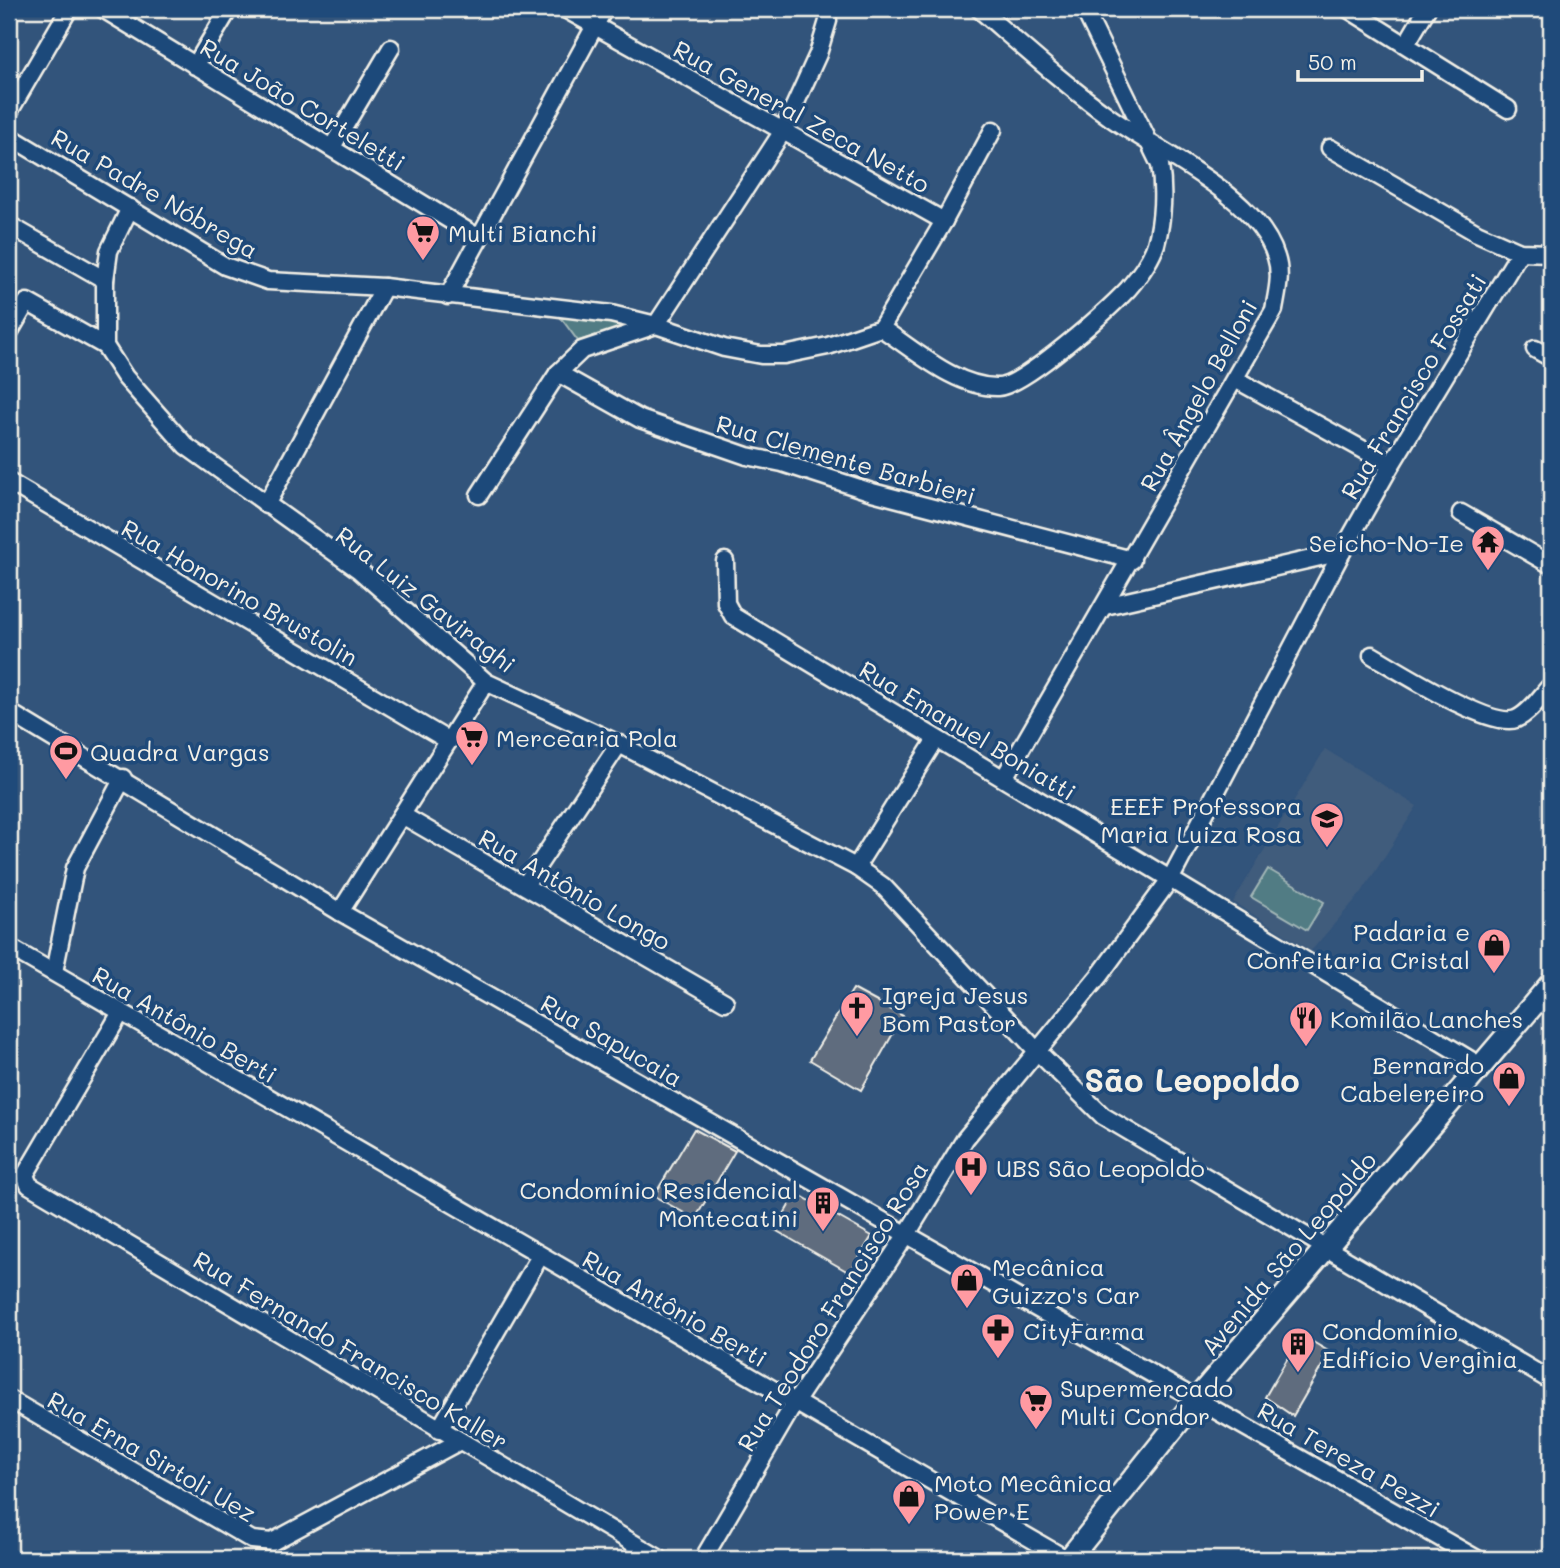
<svg xmlns="http://www.w3.org/2000/svg" width="1560" height="1568" viewBox="0 0 1560 1568" font-family="Mali,sans-serif">
  <rect width="100%" height="100%" fill="#32547b"/>
  <filter id="ink" filterUnits="userSpaceOnUse"><feTurbulence type="fractalNoise" baseFrequency=".0143" numOctaves="2"/><feDisplacementMap in="SourceGraphic" scale="14" xChannelSelector="R" yChannelSelector="G"/><feConvolveMatrix kernelMatrix="1 2 1 2 8 2 1 2 1" color-interpolation-filters="sRGB"/></filter>
  <g filter="url(#ink)">
    <path fill="#3f5b7c" d="M 1325,749 L 1417,806 L 1362,892 L 1311,951 L 1233,902 Z"/>
    <g fill="#517c84" stroke="#a2b6b6" stroke-width="2">
      <path d="M 561,318 L 617,318 L 637,324 L 578,341 Z"/>
      <path d="M 1268,869 L 1324,902 L 1307,930 L 1251,897 Z"/>
    </g>
    <g fill="#5e6c7e" stroke="#f4f1e8" stroke-width="2">
      <path d="M 853,989 L 903,1016 L 861,1090 L 810,1060 Z"/>
      <path d="M 694,1129 L 735,1151 L 695,1219 L 654,1196 Z"/>
      <path d="M 796,1193 L 872,1236 L 850,1273 L 775,1230 Z"/>
      <path d="M 1301,1335 L 1330,1352 L 1293,1416 L 1265,1397 Z"/>
    </g>
    <g fill="none" stroke-linecap="round" stroke-linejoin="round">
      <g stroke="#f4f1e8" stroke-width="21">
        <g id="minor">
          <path d="M 103,9 L 479,238"/>
          <path d="M 565,9 L 944,221"/>
          <path d="M 979,9 C 1022,46 1065,85 1111,118 C 1159,152 1258,196 1276,257 C 1282,275 1277,292 1274,310 L 1004,778"/>
          <path d="M 1348,9 L 1508,109"/>
          <path d="M 1411,36 L 1427,9"/>
          <path d="M 195,66 L 229,9"/>
          <path d="M 9,112 L 69,9"/>
          <path d="M 9,136 L 225,266 L 268,281 L 384,287 L 611,314 L 656,325 L 724,348 L 761,355 L 784,355 L 828,346 L 881,328 L 944,221 L 993,130"/>
          <path d="M 332,147 L 391,48"/>
          <path d="M 1330,148 L 1477,233 L 1520,252 L 1551,253"/>
          <path d="M 130,208 L 109,251 L 105,280 L 105,346 L 125,377 L 186,446 L 359,570 L 486,682 L 619,744 L 856,867 L 883,886 L 1038,1052 L 1103,1116 L 1551,1381"/>
          <path d="M 9,225 L 105,280"/>
          <path d="M 448,296 L 604,9"/>
          <path d="M 881,328 C 915,350 956,388 998,387 C 1024,386 1108,310 1128,289 C 1139,276 1151,260 1156,244 C 1163,219 1164,189 1160,165 L 1084,9"/>
          <path d="M 9,333 L 27,302 L 105,346"/>
          <path d="M 1535,349 L 1551,358"/>
          <path d="M 558,373 L 640,419 L 747,456 L 782,463 L 872,492 L 1132,560"/>
          <path d="M 1235,379 L 1391,465"/>
          <path d="M 9,482 L 449,741"/>
          <path d="M 479,495 L 558,373 L 582,350 L 656,325 L 783,131 L 818,54 L 828,21 L 827,9"/>
          <path d="M 266,505 L 384,287"/>
          <path d="M 1461,513 L 1551,565"/>
          <path d="M 725,561 L 726,603 L 733,616 L 1479,1065"/>
          <path d="M 1105,606 L 1342,552"/>
          <path d="M 1372,655 C 1398,670 1490,729 1516,719 C 1530,713 1541,696 1551,685"/>
          <path d="M 9,712 L 340,912 L 1477,1559"/>
          <path d="M 402,815 L 725,1002"/>
          <path d="M 856,867 L 936,739"/>
          <path d="M 525,885 L 619,744"/>
          <path d="M 340,912 L 486,682"/>
          <path d="M 9,947 L 1066,1559"/>
          <path d="M 54,972 L 75,868 L 123,778"/>
          <path d="M 120,1014 L 25,1175 L 29,1185 L 660,1559"/>
          <path d="M 9,1399 L 252,1540 L 272,1542 L 460,1441"/>
          <path d="M 439,1430 L 540,1256"/>
          <path d="M 703,1559 L 794,1404 L 907,1234 L 965,1139 L 1099,976 L 1171,878 L 1342,552 L 1391,465 L 1520,252"/>
        </g>
      </g>
      <g stroke="#f4f1e8" stroke-width="26">
        <path id="major" d="M 1069,1559 L 1197,1399 L 1551,984"/>
      </g>
      <use href="#minor" stroke="#1f4a7a" stroke-width="16"/>
      <use href="#major" stroke="#1f4a7a" stroke-width="21"/>
    </g>
  </g>
  <defs>
    <g id="supermarket-pin" transform="scale(1.75)"><path d="M0 17L-7.5 6A9.5 9.5 0 1 1 7.5 6Z" fill="#ff9aa2" stroke="#1f4a7a"/><path d="M-6-5.5h2.5l.6 2H6L4.5 2H-2.5L-4.4-4H-6ZM-1.5 3.2a1.3 1.3 0 1 0 .1 0ZM3 3.2a1.3 1.3 0 1 0 .1 0Z" fill="#111"/></g>
    <g id="temple-pin" transform="scale(1.75)"><path d="M0 17L-7.5 6A9.5 9.5 0 1 1 7.5 6Z" fill="#ff9aa2" stroke="#1f4a7a"/><path d="M0-6L5-2H3V0L6.5 2.5H4V6H1.5V3h-3V6H-4V2.5H-6.5L-3 0V-2H-5Z" fill="#111"/></g>
    <g id="stadium-pin" transform="scale(1.75)"><path d="M0 17L-7.5 6A9.5 9.5 0 1 1 7.5 6Z" fill="#ff9aa2" stroke="#1f4a7a"/><path d="M0-5a6.5 5 0 1 0 0 10a6.5 5 0 1 0 0-10ZM-3.5-1.8h7v3.6h-7Z" fill="#111"/></g>
    <g id="school-pin" transform="scale(1.75)"><path d="M0 17L-7.5 6A9.5 9.5 0 1 1 7.5 6Z" fill="#ff9aa2" stroke="#1f4a7a"/><path d="M0-5L7-2L0 1L-7-2ZM-4 1L0 2.5L4 1V4Q0 6-4 4Z" fill="#111"/></g>
    <g id="shop-pin" transform="scale(1.75)"><path d="M0 17L-7.5 6A9.5 9.5 0 1 1 7.5 6Z" fill="#ff9aa2" stroke="#1f4a7a"/><path d="M-5-2.5h2.3a2.7 3.5 0 0 1 5.4 0H5L5.5 6h-11ZM-1.5-2.5h3a1.5 2.3 0 0 0-3 0Z" fill="#111"/></g>
    <g id="church-pin" transform="scale(1.75)"><path d="M0 17L-7.5 6A9.5 9.5 0 1 1 7.5 6Z" fill="#ff9aa2" stroke="#1f4a7a"/><path d="M-1.2-6h2.4v3.5h3.3v2.4h-3.3V6h-2.4V-.1h-3.3v-2.4h3.3Z" fill="#111"/></g>
    <g id="restaurant-pin" transform="scale(1.75)"><path d="M0 17L-7.5 6A9.5 9.5 0 1 1 7.5 6Z" fill="#ff9aa2" stroke="#1f4a7a"/><path d="M-5-6h1v4h1v-4h1v4h1v-4h1v5L-1.5 .5V6h-2V.5L-5-1ZM5-6V6H3V1.5H1.5Q1.5-4 5-6Z" fill="#111"/></g>
    <g id="hospital-pin" transform="scale(1.75)"><path d="M0 17L-7.5 6A9.5 9.5 0 1 1 7.5 6Z" fill="#ff9aa2" stroke="#1f4a7a"/><path d="M-5-5h3v3.5h4V-5h3V5h-3V1.5h-4V5h-3Z" fill="#111"/></g>
    <g id="building-pin" transform="scale(1.75)"><path d="M0 17L-7.5 6A9.5 9.5 0 1 1 7.5 6Z" fill="#ff9aa2" stroke="#1f4a7a"/><path d="M-4-6H4V6H1V3H-1V6H-4ZM-2.5-4.3h1.7v1.8h-1.7ZM.8-4.3h1.7v1.8H.8ZM-2.5-1h1.7V.8h-1.7ZM.8-1h1.7V.8H.8Z" fill="#111"/></g>
    <g id="pharmacy-pin" transform="scale(1.75)"><path d="M0 17L-7.5 6A9.5 9.5 0 1 1 7.5 6Z" fill="#ff9aa2" stroke="#1f4a7a"/><path d="M-2-6h4v4h4v4h-4v4h-4v-4h-4v-4h4Z" fill="#111"/></g>
  </defs>
  <g fill-rule="evenodd">
    <use href="#supermarket-pin" x="423" y="232"/>
    <use href="#temple-pin" x="1488" y="542"/>
    <use href="#supermarket-pin" x="472" y="737"/>
    <use href="#stadium-pin" x="66" y="751"/>
    <use href="#school-pin" x="1327" y="819"/>
    <use href="#shop-pin" x="1494" y="945"/>
    <use href="#church-pin" x="857" y="1008"/>
    <use href="#restaurant-pin" x="1306" y="1018"/>
    <use href="#shop-pin" x="1509" y="1078"/>
    <use href="#hospital-pin" x="971" y="1167"/>
    <use href="#building-pin" x="823" y="1203"/>
    <use href="#shop-pin" x="967" y="1280"/>
    <use href="#pharmacy-pin" x="998" y="1330"/>
    <use href="#building-pin" x="1298" y="1344"/>
    <use href="#supermarket-pin" x="1036" y="1401"/>
    <use href="#shop-pin" x="909" y="1496"/>
  </g>
  <g text-anchor="middle" dominant-baseline="central" stroke-width="7" stroke-linejoin="round" paint-order="stroke">
    <g font-size="24" fill="#f4f1e8" stroke="#1f4a7a">
      <text transform="translate(303 104) rotate(31)">Rua João Corteletti</text>
      <text transform="translate(802 116) rotate(29)">Rua General Zeca Netto</text>
      <text transform="translate(155 193) rotate(30)">Rua Padre Nóbrega</text>
      <text transform="translate(1413 386) rotate(-59)">Rua Francisco Fossati</text>
      <text transform="translate(1198 395) rotate(-61)">Rua Ângelo Belloni</text>
      <text transform="translate(846 459) rotate(16)">Rua Clemente Barbieri</text>
      <text transform="translate(240 592) rotate(30)">Rua Honorino Brustolin</text>
      <text transform="translate(426 599) rotate(38)">Rua Luiz Gaviraghi</text>
      <text transform="translate(968 730) rotate(31)">Rua Emanuel Boniatti</text>
      <text transform="translate(575 889) rotate(30)">Rua Antônio Longo</text>
      <text transform="translate(185 1024) rotate(30)">Rua Antônio Berti</text>
      <text transform="translate(612 1040) rotate(30)">Rua Sapucaia</text>
      <text transform="translate(1288 1253) rotate(-50)">Avenida São Leopoldo</text>
      <text transform="translate(832 1306) rotate(-58)">Rua Teodoro Francisco Rosa</text>
      <text transform="translate(675 1308) rotate(30)">Rua Antônio Berti</text>
      <text transform="translate(351 1350) rotate(31)">Rua Fernando Francisco Kaller</text>
      <text transform="translate(152 1456) rotate(30)">Rua Erna Sirtoli Uez</text>
      <text transform="translate(1349 1459) rotate(30)">Rua Tereza Pezzi</text>
    </g>
    <g font-size="24" fill="#f4f1e8" stroke="#1f4a7a" text-anchor="start">
      <text x="448" y="232">Multi Bianchi</text>
      <text x="1464" y="542" text-anchor="end">Seicho-No-Ie</text>
      <text x="496" y="737">Mercearia Pola</text>
      <text x="90" y="751">Quadra Vargas</text>
      <text x="1302" y="805" text-anchor="end">EEEF Professora<tspan x="1302" dy="28">Maria Luiza Rosa</tspan></text>
      <text x="1470" y="931" text-anchor="end">Padaria e<tspan x="1470" dy="28">Confeitaria Cristal</tspan></text>
      <text x="882" y="994">Igreja Jesus<tspan x="882" dy="28">Bom Pastor</tspan></text>
      <text x="1330" y="1018">Komilão Lanches</text>
      <text x="1484" y="1064" text-anchor="end">Bernardo<tspan x="1484" dy="28">Cabelereiro</tspan></text>
      <text x="996" y="1167">UBS São Leopoldo</text>
      <text x="798" y="1189" text-anchor="end">Condomínio Residencial<tspan x="798" dy="28">Montecatini</tspan></text>
      <text x="992" y="1266">Mecânica<tspan x="992" dy="28">Guizzo's Car</tspan></text>
      <text x="1023" y="1330">CityFarma</text>
      <text x="1322" y="1330">Condomínio<tspan x="1322" dy="28">Edifício Verginia</tspan></text>
      <text x="1060" y="1387">Supermercado<tspan x="1060" dy="28">Multi Condor</tspan></text>
      <text x="934" y="1482">Moto Mecânica<tspan x="934" dy="28">Power E</tspan></text>
    </g>
    <g font-size="32" font-weight="bold" fill="#f4f1e8" stroke="#1f4a7a">
      <text x="1192" y="1079">São Leopoldo</text>
    </g>
  </g>
  <rect width="1560" height="1568" fill="none" stroke="#1f4a7a" stroke-width="35"/>
  <rect x="18" y="18" width="1525" height="1533" fill="none" stroke="#f4f1e8" stroke-width="2.5" filter="url(#ink)"/>
  <path d="M1298 70v10h124v-10" fill="none" stroke="#f4f1e8" stroke-width="3.5"/>
  <text x="1308" y="70" font-size="21" fill="#f4f1e8" stroke="#1f4a7a" stroke-width="5" paint-order="stroke">50 m</text>
</svg>
